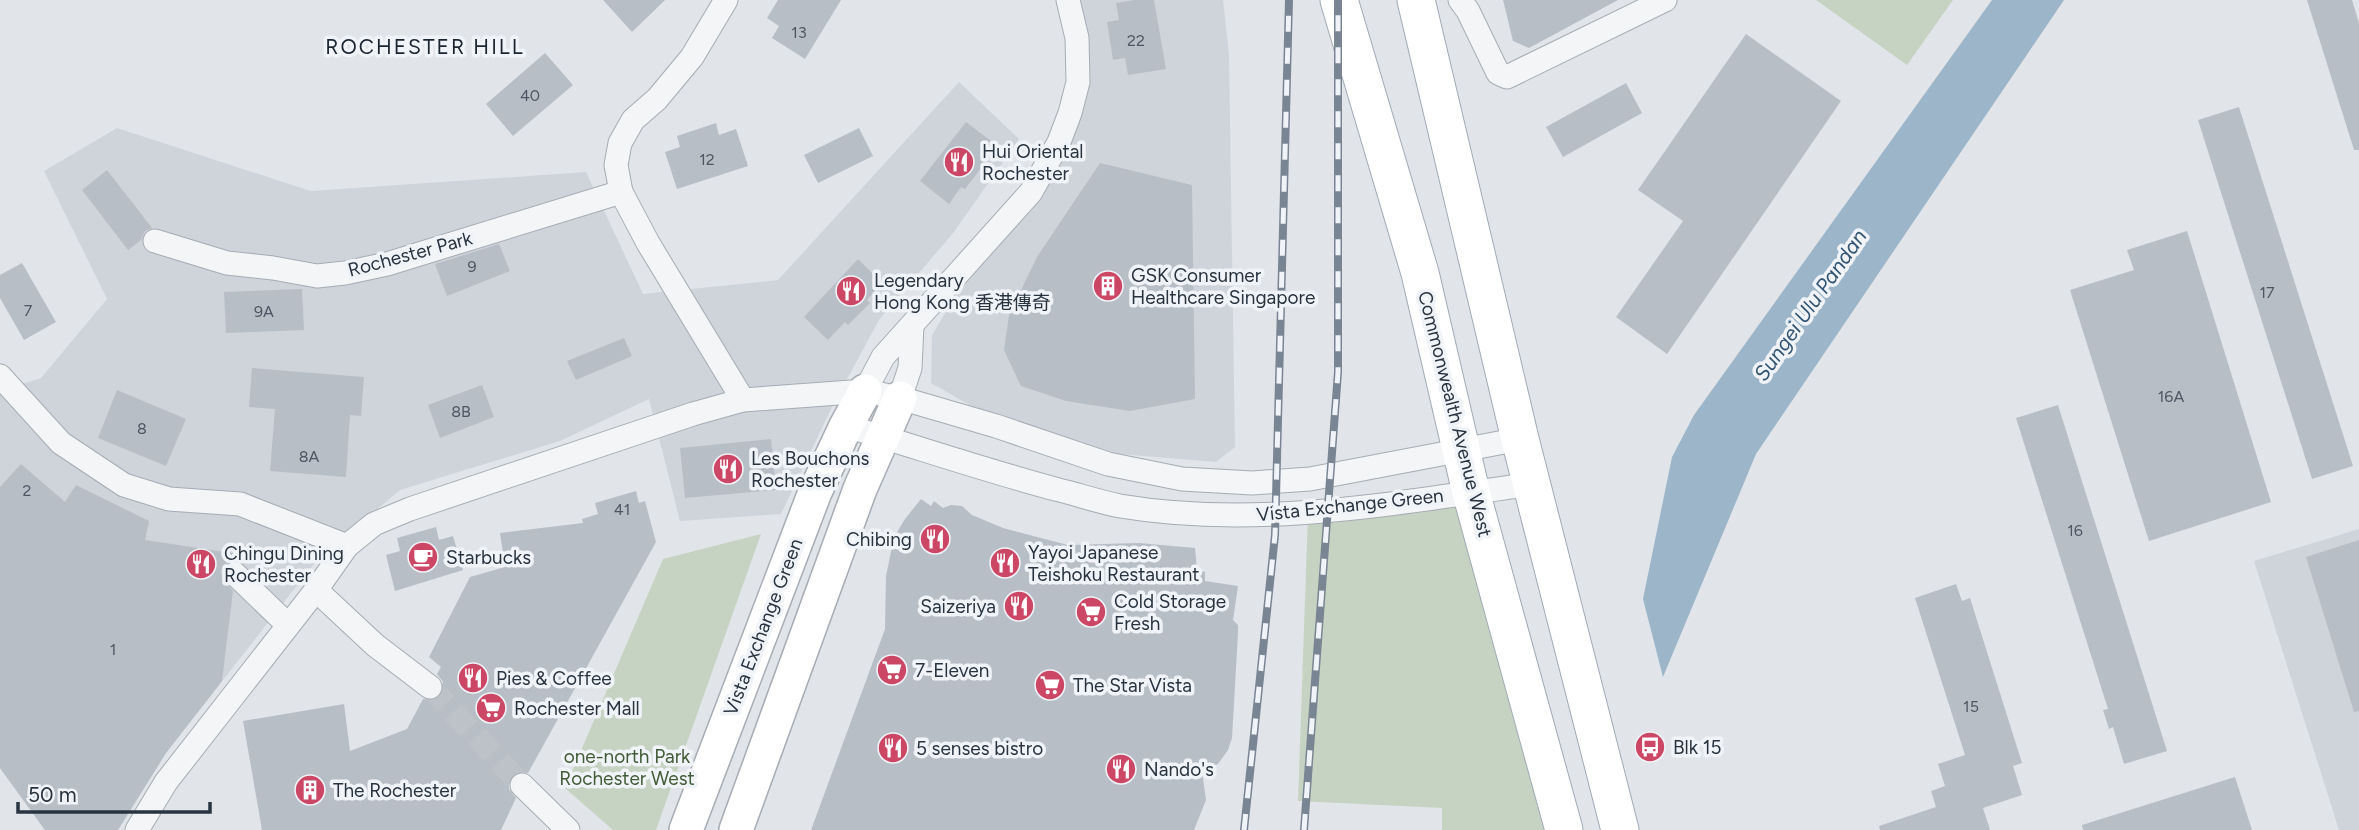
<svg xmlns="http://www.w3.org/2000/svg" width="2359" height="830" viewBox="0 0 2359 830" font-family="Figtree,'Noto Sans SC',sans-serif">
  <rect width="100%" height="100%" fill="#e1e5e9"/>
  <g fill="#cfd4db">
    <path d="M 1070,0 L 1223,0 L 1229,54 L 1235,447 L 1216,462 L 1095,452 L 1001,423 L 931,383 L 932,335 L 959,290 L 1033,201 L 1084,84 Z"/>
    <path d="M 959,82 L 1019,139 L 954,232 L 879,320 L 833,405 L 781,514 L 680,521 L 649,399 L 560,441 L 400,490 L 317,560 L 166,753 L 118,830 L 45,830 L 0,768 L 0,391 L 41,378 L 107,299 L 44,171 L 117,128 L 311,191 L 586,172 L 643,294 L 778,280 Z"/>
    <path d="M 2359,529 L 2359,830 L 2339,830 L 2254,561 Z"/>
  </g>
  <g fill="#c7d3c2">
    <path d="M 1816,0 L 1953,0 L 1907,65 Z"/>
    <path d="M 1471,492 L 1564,830 L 1442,830 L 1442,808 L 1298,801 L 1308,513 Z"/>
    <path d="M 761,534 L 656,830 L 613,830 L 565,788 L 663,559 Z"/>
  </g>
  <path fill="#9cb5c9" d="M 1992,0 L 2064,0 L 1756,454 L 1663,677 L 1643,599 L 1672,457 L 1694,415 Z"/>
  <g fill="#b8bec6">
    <path d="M 603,0 L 665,0 L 632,32 Z"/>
    <path d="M 778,0 L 841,0 L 805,59 L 772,38 L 779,26 L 767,18 Z"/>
    <path d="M 1134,0 L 1154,0 L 1166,69 L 1128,75 L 1125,58 L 1113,60 L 1107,22 L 1119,20 L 1116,3 Z"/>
    <path d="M 1503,0 L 1618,0 L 1529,48 L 1513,41 Z"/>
    <path d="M 2307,0 L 2352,0 L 2359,23 L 2359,150 L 2354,150 Z"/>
    <path d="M 1746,34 L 1841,101 L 1667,354 L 1616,317 L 1683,221 L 1638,190 Z"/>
    <path d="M 545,53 L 573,85 L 513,136 L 486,104 Z"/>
    <path d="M 1626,83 L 1642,113 L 1563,157 L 1546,127 Z"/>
    <path d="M 2239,107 L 2353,466 L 2312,479 L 2198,120 Z"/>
    <path d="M 966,122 L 995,144 L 982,161 L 985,163 L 965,189 L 961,187 L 949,204 L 920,181 Z"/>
    <path d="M 716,123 L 719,135 L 736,129 L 748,166 L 677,189 L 665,152 L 680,147 L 677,136 Z"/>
    <path d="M 859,128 L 873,156 L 818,183 L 804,155 Z"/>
    <path d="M 1100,163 L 1192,185 L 1195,399 L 1130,411 L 1066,401 L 1021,386 L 1004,350 L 1009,315 L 1037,257 Z"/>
    <path d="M 107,170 L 152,228 L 145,231 L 141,240 L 128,250 L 82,190 Z"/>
    <path d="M 2187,231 L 2271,502 L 2149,541 L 2070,290 L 2134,270 L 2127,250 Z"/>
    <path d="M 499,244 L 510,271 L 447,296 L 435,264 Z"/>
    <path d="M 858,259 L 882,283 L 867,300 L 870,303 L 848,325 L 845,322 L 828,340 L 804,317 Z"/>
    <path d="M 22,263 L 56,322 L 24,340 L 0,298 L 0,275 Z"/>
    <path d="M 302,289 L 304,330 L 226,333 L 224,292 Z"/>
    <path d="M 624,338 L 632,356 L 576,380 L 567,361 Z"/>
    <path d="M 252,368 L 364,377 L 361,416 L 350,415 L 346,477 L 270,471 L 275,409 L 249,407 Z"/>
    <path d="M 482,385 L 494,417 L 440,438 L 428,405 Z"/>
    <path d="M 117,390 L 186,419 L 166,466 L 98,438 Z"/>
    <path d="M 2058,405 L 2167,751 L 2124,764 L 2113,727 L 2109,729 L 2103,710 L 2108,709 L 2016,418 Z"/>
    <path d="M 771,439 L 776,490 L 685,498 L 680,448 Z"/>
    <path d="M 21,464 L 65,502 L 76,485 L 149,521 L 145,540 L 238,554 L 237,560 L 225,564 L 221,571 L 222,579 L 233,591 L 222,681 L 166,753 L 118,830 L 45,830 L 0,768 L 0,487 Z"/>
    <path d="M 636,491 L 639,503 L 645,501 L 656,542 L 528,773 L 518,772 L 509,781 L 509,789 L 516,798 L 501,830 L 262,830 L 243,721 L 344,704 L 350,751 L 407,729 L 423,699 L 435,700 L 441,695 L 443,682 L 437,674 L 441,667 L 429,657 L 470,577 L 505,567 L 500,533 L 583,523 L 582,519 L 598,514 L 595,503 Z"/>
    <path d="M 921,499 L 931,506 L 934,501 L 943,508 L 951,505 L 962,506 L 972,515 L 1003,528 L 1068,545 L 1139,543 L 1195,548 L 1197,570 L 1205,572 L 1205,581 L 1238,586 L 1233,620 L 1238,625 L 1238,633 L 1232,738 L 1228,750 L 1218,764 L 1202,771 L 1206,800 L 1194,830 L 811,830 L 885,629 L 886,576 L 894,537 L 905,519 Z"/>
    <path d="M 436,527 L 439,540 L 453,536 L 463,570 L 395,591 L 386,555 L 400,551 L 397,538 Z"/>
    <path d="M 2359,540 L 2359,711 L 2354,712 L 2306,557 Z"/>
    <path d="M 1956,584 L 1962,601 L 1970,598 L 2022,763 L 2013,766 L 2022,795 L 1983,808 L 1990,830 L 1880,830 L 1879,826 L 1936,807 L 1931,791 L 1945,786 L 1938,764 L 1965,755 L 1915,598 Z"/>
    <path d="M 2235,777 L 2252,830 L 2083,830 L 2082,825 Z"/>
  </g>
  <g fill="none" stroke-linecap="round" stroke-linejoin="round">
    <path stroke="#bcc2c7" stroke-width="23" stroke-dasharray="23 11" stroke-linecap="butt" d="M 430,687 L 522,785"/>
    <g stroke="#a6acb3" stroke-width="25">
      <g id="street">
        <path d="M 726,0 L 692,57 L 657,99 L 633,120 L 620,143 L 616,165 L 621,192 L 648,243 L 743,400"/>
        <path d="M 1460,0 L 1468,11 L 1498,73 L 1507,77 L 1665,0"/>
        <path d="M 155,241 L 227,263 L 273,268 L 317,276 L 345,273 L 387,264 L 621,192"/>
        <path d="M 0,376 L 61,443 L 124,485 L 169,499 L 240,504 L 347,546"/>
        <path d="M 865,391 L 883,357 L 1031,192 L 1059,142 L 1070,113 L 1078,82 L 1077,38 L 1068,0"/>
        <path d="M 900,398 L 910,368 L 912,326"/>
        <path d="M 846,426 C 917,447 987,471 1059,490 C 1079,495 1100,502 1120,506 C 1257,529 1396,503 1532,484"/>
        <path d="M 235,574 L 288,625"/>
        <path d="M 316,590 L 375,645 L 430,687"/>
        <path d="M 522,785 L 568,830"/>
        <path d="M 137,830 L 166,782 L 316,590 L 347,546 L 374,524 L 410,509 L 693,414 L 743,400 L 865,391 L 900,398 L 996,426 L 1108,464 L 1182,479 L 1252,483 L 1310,479 L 1520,439"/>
      </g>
    </g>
    <g stroke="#a6acb3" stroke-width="36">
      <g id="secondary">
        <path d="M 686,830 L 815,492 L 846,426 L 865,391"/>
        <path d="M 736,830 L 860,489 L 900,398"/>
      </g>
    </g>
    <g stroke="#a0aab5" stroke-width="39">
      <g id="primary">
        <path d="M 1339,0 L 1420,273 L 1471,492 L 1564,830"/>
        <path d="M 1416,0 L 1520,439 L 1620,830"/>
      </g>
    </g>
    <use href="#street" stroke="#f3f5f7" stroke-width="23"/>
    <use href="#secondary" stroke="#fff" stroke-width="33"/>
    <use href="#primary" stroke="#fff" stroke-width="37"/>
    <g stroke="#7a8593" stroke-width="8">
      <g id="rail">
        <path d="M 1244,830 L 1275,535 L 1289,0"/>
        <path d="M 1304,830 L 1338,372 L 1338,0"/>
      </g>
    </g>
    <use href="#rail" stroke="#f0f3f7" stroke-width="5" stroke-dasharray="16" stroke-linecap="butt"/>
  </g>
  <defs>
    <g id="restaurant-disc" transform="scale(1.575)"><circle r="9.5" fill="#cc4766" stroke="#f0f3f7"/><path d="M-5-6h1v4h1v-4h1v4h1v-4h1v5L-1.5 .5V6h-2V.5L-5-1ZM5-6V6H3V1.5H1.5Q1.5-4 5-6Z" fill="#fff"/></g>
    <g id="building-disc" transform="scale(1.575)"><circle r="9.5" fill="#cc4766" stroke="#f0f3f7"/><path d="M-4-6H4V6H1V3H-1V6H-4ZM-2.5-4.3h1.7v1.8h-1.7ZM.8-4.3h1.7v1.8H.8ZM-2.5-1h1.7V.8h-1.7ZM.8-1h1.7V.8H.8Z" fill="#fff"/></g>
    <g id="cafe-disc" transform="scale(1.575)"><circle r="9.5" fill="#cc4766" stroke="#f0f3f7"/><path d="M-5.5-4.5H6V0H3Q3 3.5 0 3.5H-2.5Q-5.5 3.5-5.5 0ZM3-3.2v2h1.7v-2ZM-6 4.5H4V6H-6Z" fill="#fff"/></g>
    <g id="supermarket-disc" transform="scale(1.575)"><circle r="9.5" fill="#cc4766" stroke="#f0f3f7"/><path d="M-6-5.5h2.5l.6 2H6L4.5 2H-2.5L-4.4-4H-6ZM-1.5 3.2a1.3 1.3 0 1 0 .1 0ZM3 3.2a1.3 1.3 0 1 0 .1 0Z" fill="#fff"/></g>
    <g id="bus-disc" transform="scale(1.575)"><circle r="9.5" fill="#cc4766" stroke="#f0f3f7"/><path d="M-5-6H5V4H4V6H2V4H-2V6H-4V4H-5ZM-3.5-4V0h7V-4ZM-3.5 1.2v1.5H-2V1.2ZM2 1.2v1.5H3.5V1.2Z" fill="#fff"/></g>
  </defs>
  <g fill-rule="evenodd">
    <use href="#restaurant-disc" x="959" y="162"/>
    <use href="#building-disc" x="1108" y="286"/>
    <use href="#restaurant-disc" x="851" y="291"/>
    <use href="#restaurant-disc" x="728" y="469"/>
    <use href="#restaurant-disc" x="935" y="539"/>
    <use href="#cafe-disc" x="423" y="557"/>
    <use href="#restaurant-disc" x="1005" y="563"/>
    <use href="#restaurant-disc" x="201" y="564"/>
    <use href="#restaurant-disc" x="1019" y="606"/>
    <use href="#supermarket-disc" x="1091" y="612"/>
    <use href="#supermarket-disc" x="892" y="670"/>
    <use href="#restaurant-disc" x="473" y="678"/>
    <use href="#supermarket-disc" x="1050" y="685"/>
    <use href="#supermarket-disc" x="491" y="708"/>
    <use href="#bus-disc" x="1650" y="747"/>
    <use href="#restaurant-disc" x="893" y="748"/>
    <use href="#restaurant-disc" x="1121" y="769"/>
    <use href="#building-disc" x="310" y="790"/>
  </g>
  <g text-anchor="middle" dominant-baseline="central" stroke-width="7" stroke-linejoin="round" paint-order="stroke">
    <g font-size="16" fill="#4d5662">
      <text x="799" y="32">13</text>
      <text x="1136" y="40">22</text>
      <text x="530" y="95">40</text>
      <text x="707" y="159">12</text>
      <text x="472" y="266">9</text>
      <text x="2267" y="292">17</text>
      <text x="28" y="310">7</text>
      <text x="264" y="311">9A</text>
      <text x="2171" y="396">16A</text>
      <text x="461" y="411">8B</text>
      <text x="142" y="428">8</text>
      <text x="309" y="456">8A</text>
      <text x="27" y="490">2</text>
      <text x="622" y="509">41</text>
      <text x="2075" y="530">16</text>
      <text x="113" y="649">1</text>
      <text x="1971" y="706">15</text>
    </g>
    <g font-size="19" fill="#293440" stroke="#f0f3f7" text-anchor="start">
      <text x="982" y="151">Hui Oriental<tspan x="982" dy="22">Rochester</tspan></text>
      <text x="1131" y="275">GSK Consumer<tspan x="1131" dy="22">Healthcare Singapore</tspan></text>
      <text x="874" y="280">Legendary<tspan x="874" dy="22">Hong Kong 香港傳奇</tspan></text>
      <text x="751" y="458">Les Bouchons<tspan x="751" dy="22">Rochester</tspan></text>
      <text x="912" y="539" text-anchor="end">Chibing</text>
      <text x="1028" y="552">Yayoi Japanese<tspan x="1028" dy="22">Teishoku Restaurant</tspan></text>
      <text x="224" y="553">Chingu Dining<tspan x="224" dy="22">Rochester</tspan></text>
      <text x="446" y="557">Starbucks</text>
      <text x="1114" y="601">Cold Storage<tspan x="1114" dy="22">Fresh</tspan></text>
      <text x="996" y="606" text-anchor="end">Saizeriya</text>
      <text x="915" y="670">7-Eleven</text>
      <text x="496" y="678">Pies &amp; Coffee</text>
      <text x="1073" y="685">The Star Vista</text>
      <text x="514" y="708">Rochester Mall</text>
      <text x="1673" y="747">Blk 15</text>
      <text x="916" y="748">5 senses bistro</text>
      <text x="1144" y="769">Nando's</text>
      <text x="333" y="790">The Rochester</text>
    </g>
    <g font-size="19" fill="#293440" stroke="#f0f3f7">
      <text transform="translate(410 254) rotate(-15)">Rochester Park</text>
      <text transform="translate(1455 414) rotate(76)">Commonwealth Avenue West</text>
      <text transform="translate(1350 505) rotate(-6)">Vista Exchange Green</text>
      <text transform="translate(763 627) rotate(-69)">Vista Exchange Green</text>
    </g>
    <g font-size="19" fill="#415c37" stroke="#f0f3f7">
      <text x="627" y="756">one-north Park<tspan x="627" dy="22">Rochester West</tspan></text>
    </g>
    <g font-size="21" letter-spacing="2" fill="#1b2531" stroke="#f0f3f7">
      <text x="425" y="46">ROCHESTER HILL</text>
    </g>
    <g font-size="21" font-style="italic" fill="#345674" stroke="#f0f3f7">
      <text transform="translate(1810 305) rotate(-55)">Sungei Ulu Pandan</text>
    </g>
  </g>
  <path d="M18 802v10h192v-10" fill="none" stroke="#293440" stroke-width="3.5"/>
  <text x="28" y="802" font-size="21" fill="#293440" stroke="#f0f3f7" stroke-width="5" paint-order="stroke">50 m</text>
</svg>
